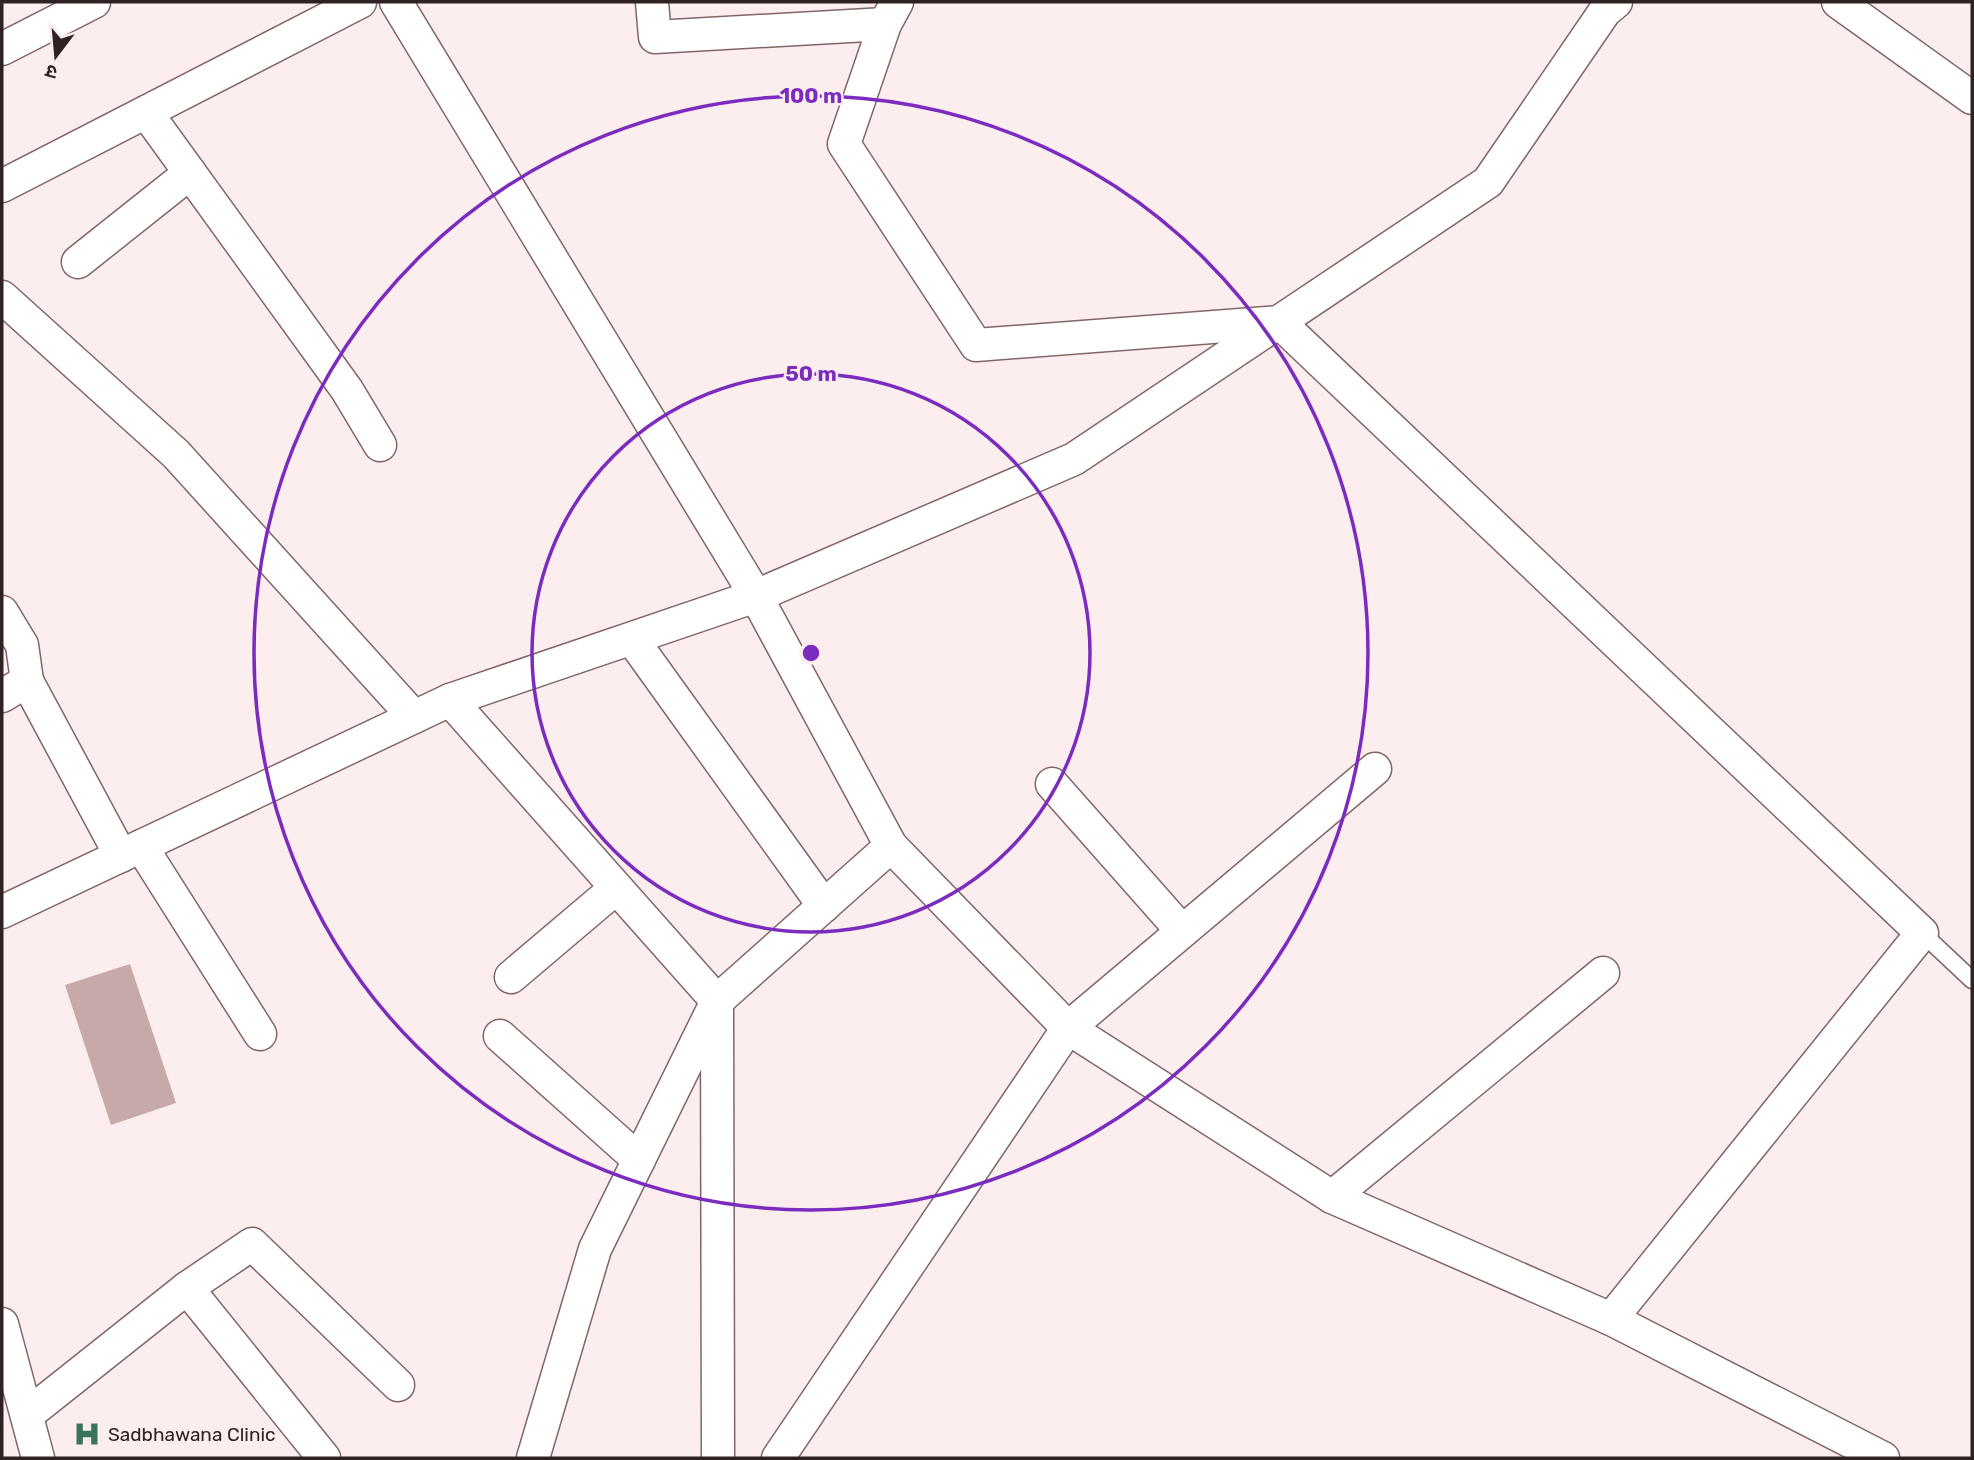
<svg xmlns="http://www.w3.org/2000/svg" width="1974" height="1460" viewBox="0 0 1974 1460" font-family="Rubik,'Noto Sans Devanagari',sans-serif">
  <rect width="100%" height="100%" fill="#fceeef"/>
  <path fill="#c8a9aa" d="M 130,964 L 176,1103 L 111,1125 L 65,985 Z"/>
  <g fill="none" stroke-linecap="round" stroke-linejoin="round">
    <g stroke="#826667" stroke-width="19">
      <path id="service" d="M 1922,933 L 1972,980"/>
    </g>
    <g stroke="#826667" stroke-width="35">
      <g id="minor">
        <path d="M 396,2 L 756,596 L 891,846 L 1068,1028 L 1332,1197 L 1611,1319 L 1883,1458"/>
        <path d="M 652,2 L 655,37 L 885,24"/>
        <path d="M 897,2 L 885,24 L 844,144 L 976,345 L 1279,322 L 1922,933 L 1611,1319"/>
        <path d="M 1838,2 L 1972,98"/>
        <path d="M 2,49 L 94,2"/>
        <path d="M 146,112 L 347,390 L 380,445"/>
        <path d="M 2,186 L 360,2"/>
        <path d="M 78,262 L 190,173"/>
        <path d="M 2,297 L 176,454 L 414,717"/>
        <path d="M 2,612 L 22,645 L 27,681"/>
        <path d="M 632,639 L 824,906"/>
        <path d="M 2,696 L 27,681 L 121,856"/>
        <path d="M 450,700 L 717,1001 L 718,1458"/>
        <path d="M 1052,784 L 1182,931"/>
        <path d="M 141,846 L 260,1034"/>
        <path d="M 2,912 L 450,700 L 756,596 L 1074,459 L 1488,182 L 1605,11 L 1616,2"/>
        <path d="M 511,977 L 616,888"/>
        <path d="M 500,1036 L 639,1160"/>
        <path d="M 1332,1197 L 1603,973"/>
        <path d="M 187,1288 L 324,1458"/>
        <path d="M 2,1324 L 38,1458"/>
        <path d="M 27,1415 L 187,1288 L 252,1244 L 398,1385"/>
        <path d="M 533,1458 L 595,1249 L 717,1001 L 891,846"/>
        <path d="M 778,1458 L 1068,1028 L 1375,769"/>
      </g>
    </g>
    <use href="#service" stroke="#fff" stroke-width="16"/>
    <use href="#minor" stroke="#fff" stroke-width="32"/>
  </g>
  <g fill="none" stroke="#7b2cbf" stroke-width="3.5">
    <circle cx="811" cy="653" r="279"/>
    <circle cx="811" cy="653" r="557"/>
  </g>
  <defs>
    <g id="hospital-bare" transform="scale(2.1)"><path d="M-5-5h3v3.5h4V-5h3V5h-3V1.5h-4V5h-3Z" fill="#3a745d" stroke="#fceeef" stroke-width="2.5" paint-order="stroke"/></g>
  </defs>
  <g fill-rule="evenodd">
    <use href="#hospital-bare" x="87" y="1434"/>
  </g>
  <g text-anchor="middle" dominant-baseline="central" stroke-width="5" stroke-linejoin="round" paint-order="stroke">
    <g font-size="19" fill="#2e2222" stroke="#fceeef" text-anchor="start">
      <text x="108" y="1434">Sadbhawana Clinic</text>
    </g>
  </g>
  <circle cx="811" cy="653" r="10" fill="#7b2cbf" stroke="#fceeef" stroke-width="3.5"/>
  <g font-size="21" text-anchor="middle" font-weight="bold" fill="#7b2cbf" stroke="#fceeef" stroke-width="5" stroke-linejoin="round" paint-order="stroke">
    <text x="811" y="103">100 m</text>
    <text x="811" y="381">50 m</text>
  </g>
  <rect width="1974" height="1460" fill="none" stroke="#2e2222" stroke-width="7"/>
  <g transform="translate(56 56) rotate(196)" stroke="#fceeef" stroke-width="5" paint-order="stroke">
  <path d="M0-5L12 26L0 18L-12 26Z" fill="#2e2222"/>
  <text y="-10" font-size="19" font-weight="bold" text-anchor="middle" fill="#2e2222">उ</text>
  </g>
</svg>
